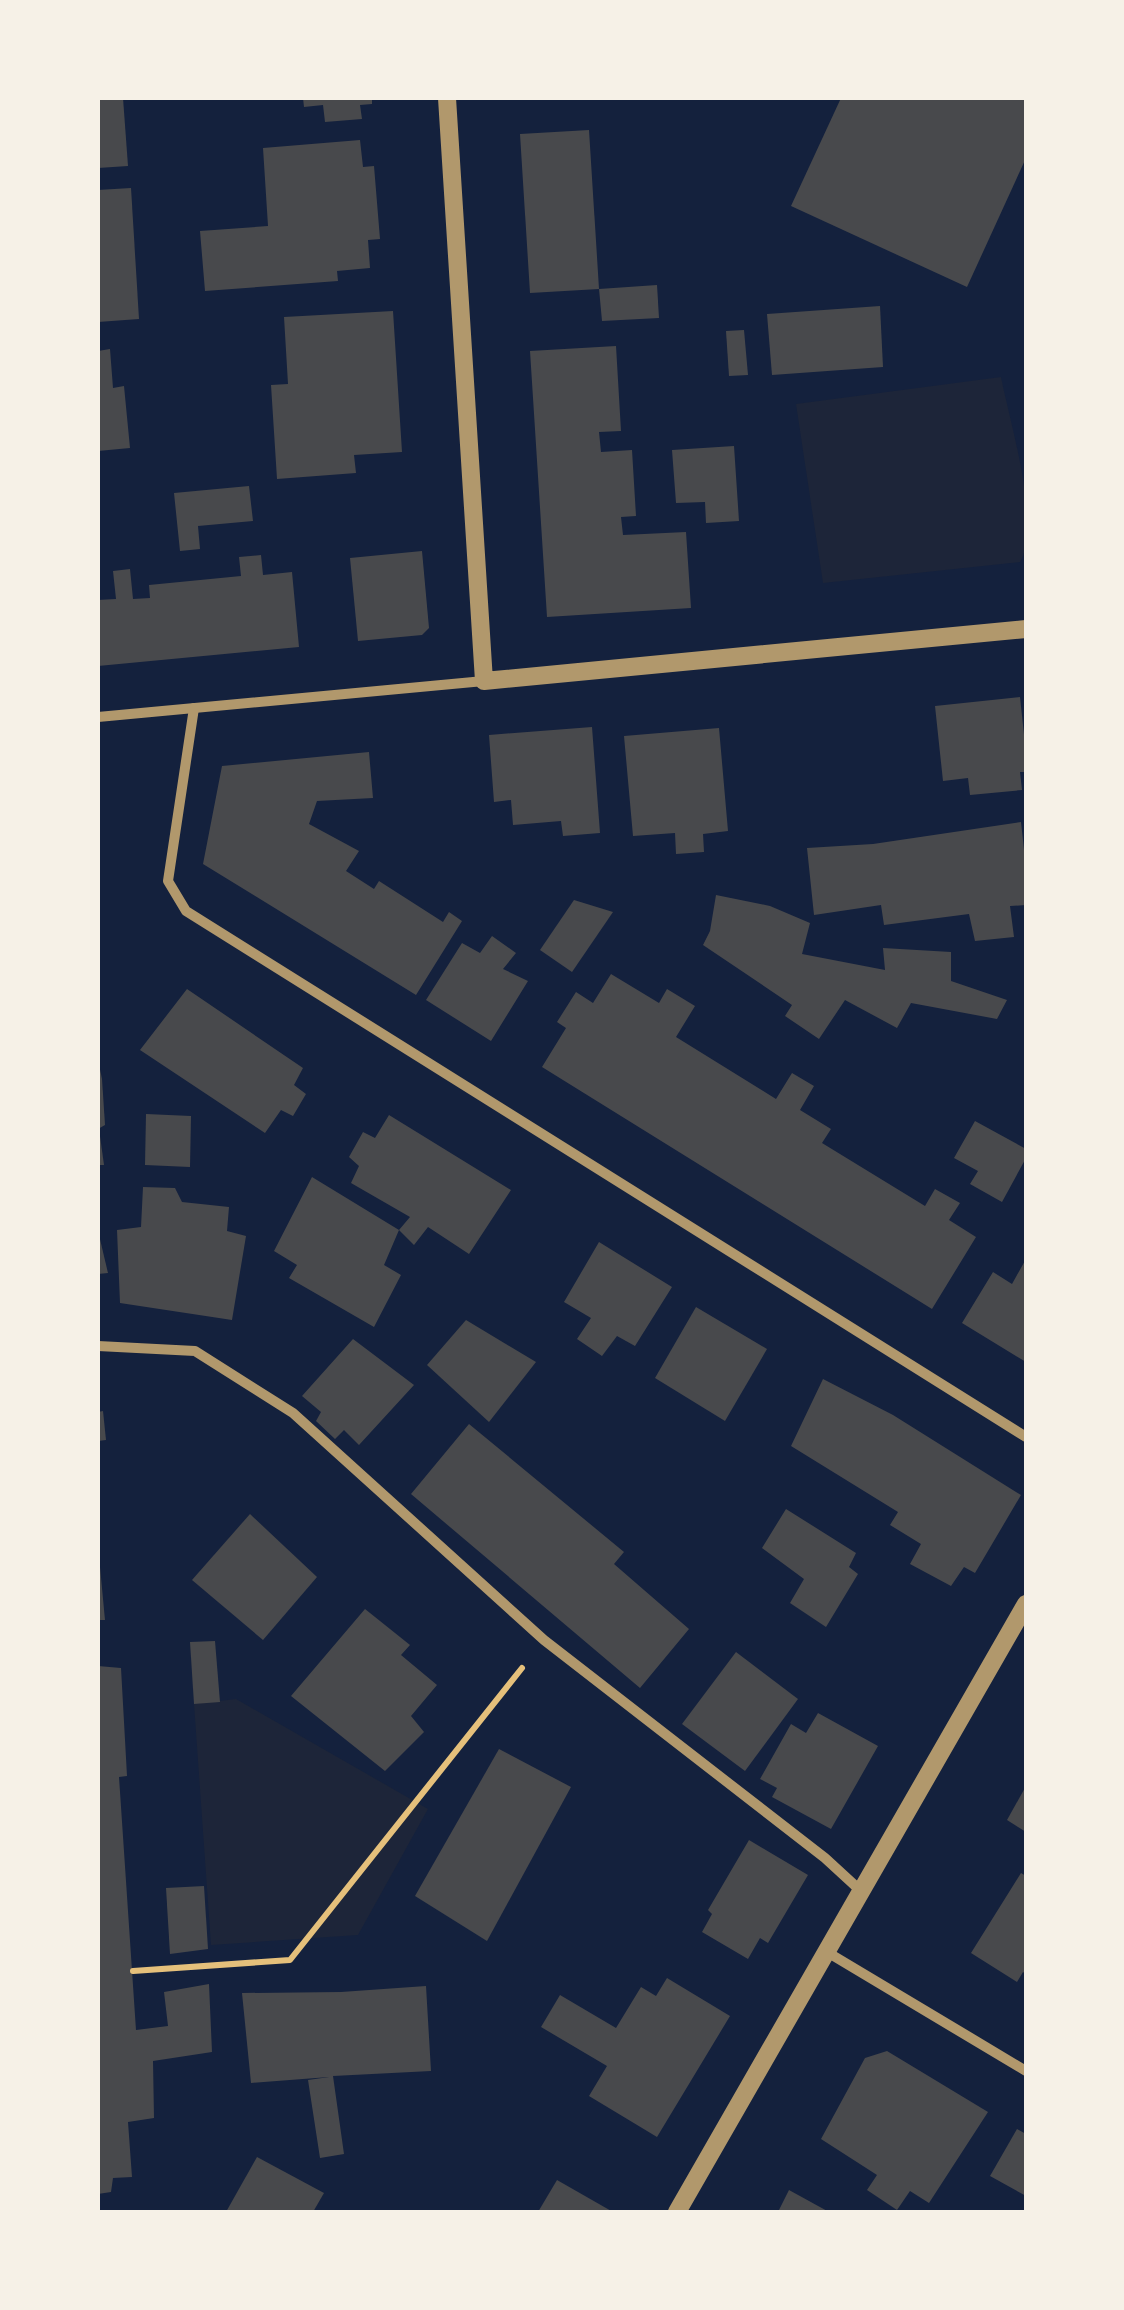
<svg xmlns="http://www.w3.org/2000/svg" width="1124" height="2310" viewBox="0 0 1124 2310" font-family="'Asap Condensed',sans-serif">
  <rect width="100%" height="100%" fill="#14213d"/>
  <g fill="#1d2539">
    <path d="M 1001,377 C 1009,418 1042,527 1020,562 L 823,583 L 796,404 Z"/>
    <path d="M 236,1699 L 428,1809 L 358,1935 L 211,1945 L 194,1704 Z"/>
  </g>
  <g fill="#48494c">
    <path d="M 98,98 L 123,98 L 128,166 L 98,168 Z"/>
    <path d="M 303,98 L 372,98 L 372,104 L 360,105 L 362,119 L 325,122 L 323,105 L 304,107 Z"/>
    <path d="M 841,98 L 1026,98 L 1026,158 L 967,287 L 791,206 Z"/>
    <path d="M 589,130 L 599,289 L 530,293 L 520,134 Z"/>
    <path d="M 360,140 L 363,167 L 374,166 L 380,239 L 368,240 L 370,268 L 337,271 L 338,281 L 205,291 L 200,231 L 268,226 L 263,148 Z"/>
    <path d="M 131,188 L 139,319 L 98,322 L 98,190 Z"/>
    <path d="M 657,285 L 659,318 L 602,321 L 599,289 Z"/>
    <path d="M 880,306 L 883,367 L 772,375 L 767,314 Z"/>
    <path d="M 393,311 L 402,452 L 354,455 L 356,473 L 277,479 L 271,385 L 288,384 L 284,317 Z"/>
    <path d="M 744,330 L 748,375 L 729,376 L 726,331 Z"/>
    <path d="M 616,346 L 621,431 L 599,432 L 601,452 L 632,450 L 636,516 L 621,517 L 623,535 L 686,532 L 691,608 L 547,617 L 530,351 Z"/>
    <path d="M 110,349 L 113,388 L 124,386 L 130,448 L 98,451 L 98,351 Z"/>
    <path d="M 734,446 L 739,521 L 706,523 L 705,502 L 676,503 L 672,450 Z"/>
    <path d="M 249,486 L 253,521 L 198,526 L 200,549 L 180,551 L 174,493 Z"/>
    <path d="M 422,551 L 429,628 L 422,635 L 358,641 L 350,558 Z"/>
    <path d="M 261,555 L 263,575 L 292,572 L 299,647 L 98,666 L 98,600 L 116,599 L 113,571 L 130,569 L 133,599 L 150,598 L 149,585 L 241,576 L 239,557 Z"/>
    <path d="M 1020,697 L 1026,753 L 1026,772 L 1020,772 L 1022,790 L 970,795 L 968,778 L 943,781 L 935,706 Z"/>
    <path d="M 592,727 L 600,833 L 563,836 L 561,821 L 513,825 L 511,800 L 494,802 L 489,735 Z"/>
    <path d="M 719,728 L 728,831 L 703,834 L 704,852 L 676,854 L 675,833 L 633,836 L 624,736 Z"/>
    <path d="M 369,752 L 373,798 L 317,801 L 309,824 L 359,851 L 346,871 L 374,889 L 379,881 L 443,922 L 449,912 L 462,921 L 416,995 L 203,864 L 222,766 Z"/>
    <path d="M 1021,822 L 1026,868 L 1026,905 L 1010,906 L 1014,937 L 975,941 L 969,914 L 884,925 L 881,905 L 814,915 L 807,848 L 873,844 Z"/>
    <path d="M 716,895 L 770,906 L 810,923 L 802,954 L 885,970 L 883,948 L 951,952 L 951,981 L 1007,1000 L 997,1019 L 911,1003 L 897,1028 L 845,1000 L 819,1039 L 785,1016 L 792,1005 L 703,945 L 710,931 Z"/>
    <path d="M 574,900 L 613,912 L 572,972 L 540,950 Z"/>
    <path d="M 492,936 L 516,953 L 503,969 L 528,981 L 491,1041 L 426,1000 L 462,943 L 480,953 Z"/>
    <path d="M 611,974 L 659,1003 L 667,989 L 695,1006 L 676,1037 L 776,1099 L 792,1073 L 814,1086 L 800,1110 L 831,1129 L 822,1143 L 925,1206 L 935,1189 L 960,1203 L 949,1220 L 976,1237 L 932,1309 L 542,1067 L 566,1028 L 557,1022 L 576,992 L 593,1003 Z"/>
    <path d="M 187,989 L 303,1068 L 294,1085 L 306,1094 L 293,1116 L 281,1110 L 265,1133 L 140,1050 Z"/>
    <path d="M 98,1060 L 102,1079 L 105,1125 L 98,1129 Z"/>
    <path d="M 146,1114 L 191,1116 L 190,1167 L 145,1165 Z"/>
    <path d="M 389,1115 L 511,1190 L 469,1254 L 428,1227 L 414,1245 L 399,1230 L 410,1217 L 351,1183 L 359,1166 L 349,1157 L 363,1132 L 375,1138 Z"/>
    <path d="M 975,1121 L 1026,1149 L 1026,1158 L 1002,1202 L 970,1184 L 978,1171 L 954,1158 Z"/>
    <path d="M 98,1136 L 100,1136 L 104,1165 L 98,1165 Z"/>
    <path d="M 312,1177 L 399,1230 L 384,1265 L 401,1275 L 374,1327 L 289,1278 L 297,1265 L 274,1251 Z"/>
    <path d="M 143,1187 L 175,1188 L 182,1202 L 229,1207 L 227,1231 L 246,1236 L 232,1320 L 120,1303 L 117,1230 L 141,1227 Z"/>
    <path d="M 99,1235 L 108,1273 L 98,1274 L 98,1236 Z"/>
    <path d="M 599,1242 L 672,1287 L 635,1346 L 617,1336 L 602,1356 L 577,1339 L 591,1318 L 564,1302 Z"/>
    <path d="M 1026,1259 L 1026,1362 L 962,1323 L 993,1272 L 1012,1284 Z"/>
    <path d="M 696,1307 L 767,1349 L 725,1421 L 655,1378 Z"/>
    <path d="M 466,1320 L 536,1362 L 489,1422 L 427,1365 Z"/>
    <path d="M 353,1339 L 414,1385 L 359,1445 L 344,1430 L 335,1439 L 316,1421 L 321,1412 L 302,1396 Z"/>
    <path d="M 823,1379 L 893,1415 L 1021,1495 L 975,1573 L 964,1567 L 951,1586 L 910,1564 L 921,1544 L 890,1525 L 898,1512 L 791,1446 Z"/>
    <path d="M 103,1411 L 106,1440 L 98,1441 L 98,1412 Z"/>
    <path d="M 469,1424 L 624,1552 L 614,1564 L 689,1629 L 640,1688 L 411,1494 Z"/>
    <path d="M 786,1509 L 856,1553 L 849,1567 L 858,1574 L 826,1627 L 790,1603 L 804,1579 L 762,1548 Z"/>
    <path d="M 250,1514 L 317,1577 L 263,1640 L 192,1580 Z"/>
    <path d="M 98,1567 L 100,1567 L 105,1620 L 98,1620 Z"/>
    <path d="M 365,1609 L 410,1645 L 401,1655 L 437,1685 L 411,1716 L 424,1732 L 385,1771 L 291,1696 Z"/>
    <path d="M 215,1641 L 220,1702 L 194,1704 L 190,1642 Z"/>
    <path d="M 736,1652 L 798,1699 L 745,1771 L 682,1724 Z"/>
    <path d="M 98,1666 L 121,1668 L 127,1776 L 119,1777 L 136,2030 L 168,2026 L 164,1992 L 209,1984 L 212,2052 L 153,2061 L 154,2118 L 128,2122 L 132,2177 L 113,2178 L 111,2192 L 98,2194 Z"/>
    <path d="M 818,1713 L 878,1746 L 831,1829 L 772,1797 L 777,1788 L 760,1779 L 791,1724 L 806,1733 Z"/>
    <path d="M 499,1749 L 571,1787 L 487,1941 L 415,1896 Z"/>
    <path d="M 1026,1786 L 1026,1832 L 1007,1820 Z"/>
    <path d="M 749,1840 L 808,1875 L 768,1943 L 760,1938 L 748,1959 L 702,1932 L 712,1914 L 708,1910 Z"/>
    <path d="M 1021,1873 L 1026,1876 L 1026,1974 L 1023,1972 L 1017,1982 L 971,1953 Z"/>
    <path d="M 204,1886 L 208,1949 L 170,1954 L 166,1888 Z"/>
    <path d="M 667,1978 L 730,2016 L 657,2137 L 589,2096 L 607,2066 L 541,2027 L 560,1995 L 616,2028 L 641,1987 L 656,1996 Z"/>
    <path d="M 426,1986 L 431,2071 L 333,2076 L 344,2154 L 320,2158 L 308,2080 L 329,2077 L 251,2083 L 242,1993 L 341,1992 Z"/>
    <path d="M 887,2051 L 988,2112 L 929,2203 L 910,2191 L 897,2210 L 867,2190 L 877,2175 L 821,2139 L 865,2058 Z"/>
    <path d="M 1017,2129 L 1026,2134 L 1026,2196 L 990,2176 Z"/>
    <path d="M 257,2157 L 324,2193 L 313,2212 L 226,2212 Z"/>
    <path d="M 557,2180 L 613,2212 L 538,2212 Z"/>
    <path d="M 789,2190 L 829,2212 L 778,2212 Z"/>
  </g>
  <g fill="none" stroke-linecap="round" stroke-linejoin="round">
    <path stroke="#e5c07b" stroke-width="6" d="M 133,1971 L 290,1960 L 522,1668"/>
    <g stroke="#b1986c" stroke-width="10">
      <path d="M 194,708 L 168,881 L 186,911 L 1026,1437"/>
      <path d="M 98,717 L 484,681"/>
      <path d="M 98,1346 L 195,1351 L 293,1413 L 544,1640 L 825,1858 L 862,1892"/>
      <path d="M 827,1952 L 1026,2071"/>
    </g>
    <g stroke="#b1986c" stroke-width="18">
      <path d="M 447,98 L 484,681 L 1026,629"/>
      <path d="M 677,2212 L 1026,1604"/>
    </g>
  </g>
  <rect width="1124" height="2310" fill="none" stroke="#f6f1e7" stroke-width="200"/>
</svg>
